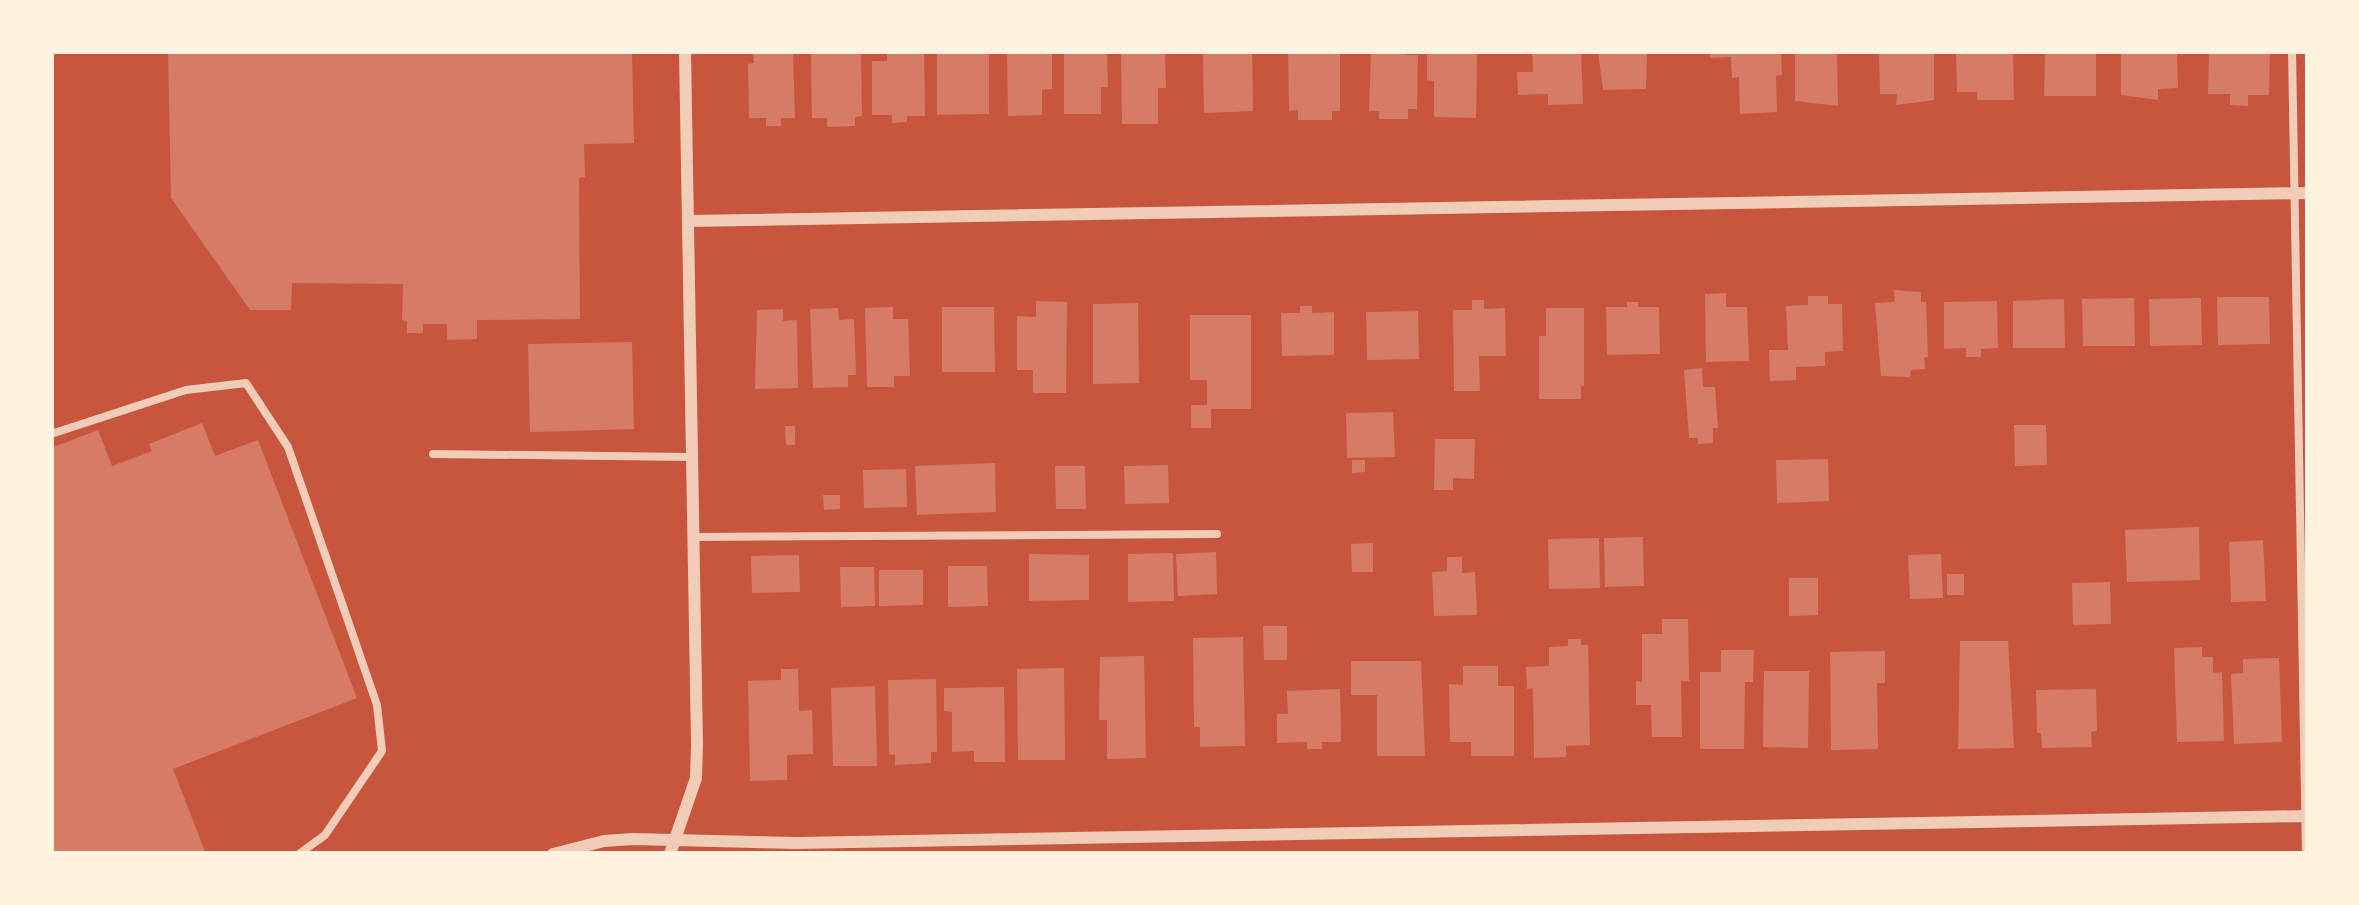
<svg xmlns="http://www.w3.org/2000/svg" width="2359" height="905" viewBox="0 0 2359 905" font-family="'DejaVu Sans',sans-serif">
  <rect width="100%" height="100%" fill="#c8553d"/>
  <g fill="#d67c66">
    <path d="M 168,51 L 632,51 L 634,143 L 584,144 L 585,177 L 579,178 L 580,319 L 477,320 L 477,339 L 447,340 L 447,324 L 423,324 L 423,333 L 407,333 L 407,321 L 402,320 L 403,284 L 292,283 L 291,310 L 250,310 L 171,198 Z"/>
    <path d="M 753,51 L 793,51 L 795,118 L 781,118 L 781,126 L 766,126 L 766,118 L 749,118 L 748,64 L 754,63 Z"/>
    <path d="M 820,51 L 861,53 L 862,116 L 855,117 L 855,126 L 827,127 L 827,118 L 812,118 L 811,54 Z"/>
    <path d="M 887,51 L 924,51 L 925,116 L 907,116 L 907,122 L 892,123 L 892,115 L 872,115 L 872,61 L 887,61 Z"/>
    <path d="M 937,51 L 989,51 L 989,114 L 937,115 Z"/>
    <path d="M 1007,51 L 1052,51 L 1052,89 L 1042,90 L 1042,115 L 1008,116 Z"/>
    <path d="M 1064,51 L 1107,51 L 1108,87 L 1101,87 L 1101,114 L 1064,114 Z"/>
    <path d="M 1121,51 L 1165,51 L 1166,88 L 1158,88 L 1158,124 L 1122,124 Z"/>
    <path d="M 1203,51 L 1252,51 L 1253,111 L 1204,113 Z"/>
    <path d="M 1288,51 L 1340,51 L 1340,111 L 1332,111 L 1332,120 L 1298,120 L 1298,110 L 1289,111 Z"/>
    <path d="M 1371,51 L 1406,51 L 1406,55 L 1418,55 L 1417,109 L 1408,109 L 1408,119 L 1379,119 L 1379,111 L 1369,111 Z"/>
    <path d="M 1427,51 L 1477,51 L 1476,118 L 1434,117 L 1434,81 L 1427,80 Z"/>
    <path d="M 1532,51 L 1581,51 L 1583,104 L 1548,105 L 1548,94 L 1518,95 L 1517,72 L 1533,72 Z"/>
    <path d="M 1598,51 L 1647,51 L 1646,89 L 1603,90 Z"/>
    <path d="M 1710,51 L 1781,51 L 1782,75 L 1776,76 L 1777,112 L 1740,114 L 1739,77 L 1732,78 L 1731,57 L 1710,58 Z"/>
    <path d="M 1795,51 L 1837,51 L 1838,106 L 1795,101 Z"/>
    <path d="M 1879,51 L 1934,51 L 1934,100 L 1896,105 L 1897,94 L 1880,94 Z"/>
    <path d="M 1956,51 L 2013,51 L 2014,100 L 1977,100 L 1977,92 L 1957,92 Z"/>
    <path d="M 2045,51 L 2096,51 L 2096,96 L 2044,96 Z"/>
    <path d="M 2121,51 L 2177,51 L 2178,88 L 2158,89 L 2158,100 L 2121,95 Z"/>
    <path d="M 2209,51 L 2270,51 L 2269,95 L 2248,95 L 2248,106 L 2230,105 L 2230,94 L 2208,94 Z"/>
    <path d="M 1894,290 L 1921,292 L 1921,302 L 1926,302 L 1928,357 L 1924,358 L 1925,369 L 1911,370 L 1910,377 L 1881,376 L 1875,303 L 1895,302 Z"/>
    <path d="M 1726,293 L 1726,307 L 1747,307 L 1749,361 L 1706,362 L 1705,294 Z"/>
    <path d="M 1808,296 L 1828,296 L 1828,304 L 1842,304 L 1843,351 L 1825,352 L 1825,366 L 1796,367 L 1796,380 L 1770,381 L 1769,350 L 1788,350 L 1786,306 L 1808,305 Z"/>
    <path d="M 2217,297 L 2269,297 L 2270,344 L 2218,345 Z"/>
    <path d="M 2134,298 L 2135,346 L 2083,346 L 2082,299 Z"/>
    <path d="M 2201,298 L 2202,345 L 2150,346 L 2149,299 Z"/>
    <path d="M 2064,299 L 2065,348 L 2013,348 L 2013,301 Z"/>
    <path d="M 1472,300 L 1484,300 L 1484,309 L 1505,308 L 1506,356 L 1479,356 L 1480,391 L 1454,391 L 1453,310 L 1472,310 Z"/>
    <path d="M 1036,301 L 1067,302 L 1066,393 L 1033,393 L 1033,370 L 1017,370 L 1017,316 L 1036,317 Z"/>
    <path d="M 1997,301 L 1998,348 L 1981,349 L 1981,357 L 1966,357 L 1966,348 L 1944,349 L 1944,302 Z"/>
    <path d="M 1627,302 L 1638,302 L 1638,307 L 1659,307 L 1660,354 L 1607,355 L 1606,307 L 1627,307 Z"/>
    <path d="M 1138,303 L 1139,383 L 1093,384 L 1093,304 Z"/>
    <path d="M 1300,306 L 1312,306 L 1312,313 L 1334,312 L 1334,355 L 1282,356 L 1281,313 L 1300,313 Z"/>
    <path d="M 893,307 L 893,319 L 908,319 L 910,376 L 894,376 L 894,387 L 867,387 L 865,308 Z"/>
    <path d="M 942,307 L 994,307 L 995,372 L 942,372 Z"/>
    <path d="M 838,308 L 839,320 L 854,319 L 856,375 L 848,375 L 848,387 L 813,388 L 810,309 Z"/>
    <path d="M 1546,308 L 1584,308 L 1584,386 L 1581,386 L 1581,399 L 1539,399 L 1539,336 L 1546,336 Z"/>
    <path d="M 783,309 L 783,321 L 797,320 L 798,388 L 755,389 L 757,310 Z"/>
    <path d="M 1418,311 L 1419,359 L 1367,360 L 1366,312 Z"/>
    <path d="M 1190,315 L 1251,315 L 1251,409 L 1211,409 L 1211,428 L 1191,428 L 1191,405 L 1207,405 L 1207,380 L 1190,380 Z"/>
    <path d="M 632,342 L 634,429 L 530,432 L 528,344 Z"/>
    <path d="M 1702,368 L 1703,387 L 1715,387 L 1718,428 L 1713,428 L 1713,443 L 1698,444 L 1698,438 L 1689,438 L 1684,370 Z"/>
    <path d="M 1393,412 L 1395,457 L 1347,458 L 1346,413 Z"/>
    <path d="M 202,423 L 215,456 L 258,440 L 357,698 L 173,769 L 206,854 L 51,854 L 51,448 L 98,430 L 112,466 L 152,451 L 149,444 Z"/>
    <path d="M 2014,425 L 2046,425 L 2047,465 L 2015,466 Z"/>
    <path d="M 785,426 L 795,426 L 795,445 L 786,445 Z"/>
    <path d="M 1435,439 L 1475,439 L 1474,479 L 1453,478 L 1453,490 L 1434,490 Z"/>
    <path d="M 1828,459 L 1829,501 L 1777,503 L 1776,460 Z"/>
    <path d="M 1352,460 L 1365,460 L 1365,472 L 1352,473 Z"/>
    <path d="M 995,463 L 996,512 L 917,515 L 915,466 Z"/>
    <path d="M 1168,465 L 1169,503 L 1125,504 L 1124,466 Z"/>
    <path d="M 1055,466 L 1085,466 L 1086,509 L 1056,509 Z"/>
    <path d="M 906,469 L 907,507 L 864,508 L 863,470 Z"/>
    <path d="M 823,495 L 840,495 L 840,509 L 824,510 Z"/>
    <path d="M 2199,527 L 2200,580 L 2127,582 L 2125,530 Z"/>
    <path d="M 1643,537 L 1644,586 L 1605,587 L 1604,538 Z"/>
    <path d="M 1599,538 L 1600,588 L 1549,589 L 1548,539 Z"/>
    <path d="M 2263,540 L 2266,601 L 2231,602 L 2229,542 Z"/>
    <path d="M 1373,543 L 1373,572 L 1352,572 L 1351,544 Z"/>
    <path d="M 1216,552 L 1217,594 L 1178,596 L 1176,554 Z"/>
    <path d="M 1173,553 L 1174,601 L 1128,602 L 1128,554 Z"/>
    <path d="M 1029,554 L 1089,555 L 1089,600 L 1029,601 Z"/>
    <path d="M 1941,554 L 1943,598 L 1910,599 L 1908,555 Z"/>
    <path d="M 799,555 L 800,592 L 752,593 L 751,556 Z"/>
    <path d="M 1447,557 L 1462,557 L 1462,573 L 1475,572 L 1477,615 L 1434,616 L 1432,572 L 1447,571 Z"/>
    <path d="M 948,566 L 987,566 L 988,606 L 948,607 Z"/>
    <path d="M 840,567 L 874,567 L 875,606 L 841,607 Z"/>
    <path d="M 879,570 L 923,570 L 923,605 L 879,606 Z"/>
    <rect x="1947" y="574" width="17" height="21"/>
    <path d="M 1789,578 L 1818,578 L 1818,615 L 1789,616 Z"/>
    <path d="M 2110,582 L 2111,624 L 2073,625 L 2072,583 Z"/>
    <path d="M 1662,619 L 1688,619 L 1689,681 L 1681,681 L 1682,737 L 1652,737 L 1651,705 L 1636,705 L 1636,681 L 1642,682 L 1642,634 L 1662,634 Z"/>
    <path d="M 1263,626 L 1287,626 L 1287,660 L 1264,660 Z"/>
    <path d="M 1243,637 L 1245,746 L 1200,747 L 1200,727 L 1194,727 L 1193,638 Z"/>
    <path d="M 1568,639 L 1581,639 L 1581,645 L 1588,645 L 1590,745 L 1566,746 L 1566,757 L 1534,758 L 1533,688 L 1527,689 L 1526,667 L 1549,666 L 1549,647 L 1568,646 Z"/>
    <path d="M 1960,641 L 2008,641 L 2014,748 L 1958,749 Z"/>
    <path d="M 2202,647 L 2202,657 L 2213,657 L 2213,673 L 2222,672 L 2224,741 L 2177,742 L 2174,648 Z"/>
    <path d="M 1721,650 L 1754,650 L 1753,682 L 1745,682 L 1744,749 L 1700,749 L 1700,672 L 1721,672 Z"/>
    <path d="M 1885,651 L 1885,683 L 1877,683 L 1878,749 L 1831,750 L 1830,652 Z"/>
    <path d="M 1144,656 L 1146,758 L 1107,759 L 1107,720 L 1099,720 L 1100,657 Z"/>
    <path d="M 2279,658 L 2282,742 L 2234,744 L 2231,674 L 2243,673 L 2243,659 Z"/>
    <path d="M 1351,661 L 1421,661 L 1425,756 L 1377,756 L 1377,695 L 1351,695 Z"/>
    <path d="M 1463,666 L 1498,666 L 1498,686 L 1514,686 L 1514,756 L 1471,756 L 1471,742 L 1450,742 L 1449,684 L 1463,685 Z"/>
    <path d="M 1064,668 L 1065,760 L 1018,760 L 1017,669 Z"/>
    <path d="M 781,669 L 798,669 L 799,711 L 812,710 L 813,754 L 787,755 L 787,780 L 750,781 L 748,681 L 781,680 Z"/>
    <path d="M 1764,671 L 1809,671 L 1808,748 L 1763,747 Z"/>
    <path d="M 936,679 L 937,752 L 931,752 L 931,763 L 895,765 L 895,755 L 889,754 L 888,680 Z"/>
    <path d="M 875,686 L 877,766 L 833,766 L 831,688 Z"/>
    <path d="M 1004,687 L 1005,762 L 974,762 L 974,751 L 952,752 L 952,712 L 944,711 L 944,688 Z"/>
    <path d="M 1340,689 L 1341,742 L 1322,742 L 1322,749 L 1307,749 L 1307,742 L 1277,743 L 1277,714 L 1288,714 L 1287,691 Z"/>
    <path d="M 2096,689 L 2097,731 L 2091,732 L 2092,747 L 2042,748 L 2041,733 L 2037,733 L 2036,690 Z"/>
  </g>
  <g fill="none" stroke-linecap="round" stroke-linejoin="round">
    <g stroke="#f1ccb7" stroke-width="8">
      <path d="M 2292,51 L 2306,854"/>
      <path d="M 51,434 L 186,390 L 246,383 L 288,447 L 377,705 L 382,751 L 325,835 L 299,854"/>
      <path d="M 433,454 L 691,457"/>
      <path d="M 693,537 L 1217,534"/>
    </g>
    <g stroke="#f1ccb7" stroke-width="12">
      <path d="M 688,221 L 2308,193"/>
      <path d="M 553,854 L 604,841 L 633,839 L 797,843 L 2308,816"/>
      <path d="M 670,854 L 696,778 L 697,745 L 685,51"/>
    </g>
  </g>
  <rect width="2359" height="905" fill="none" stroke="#fff3e0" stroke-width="108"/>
</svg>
